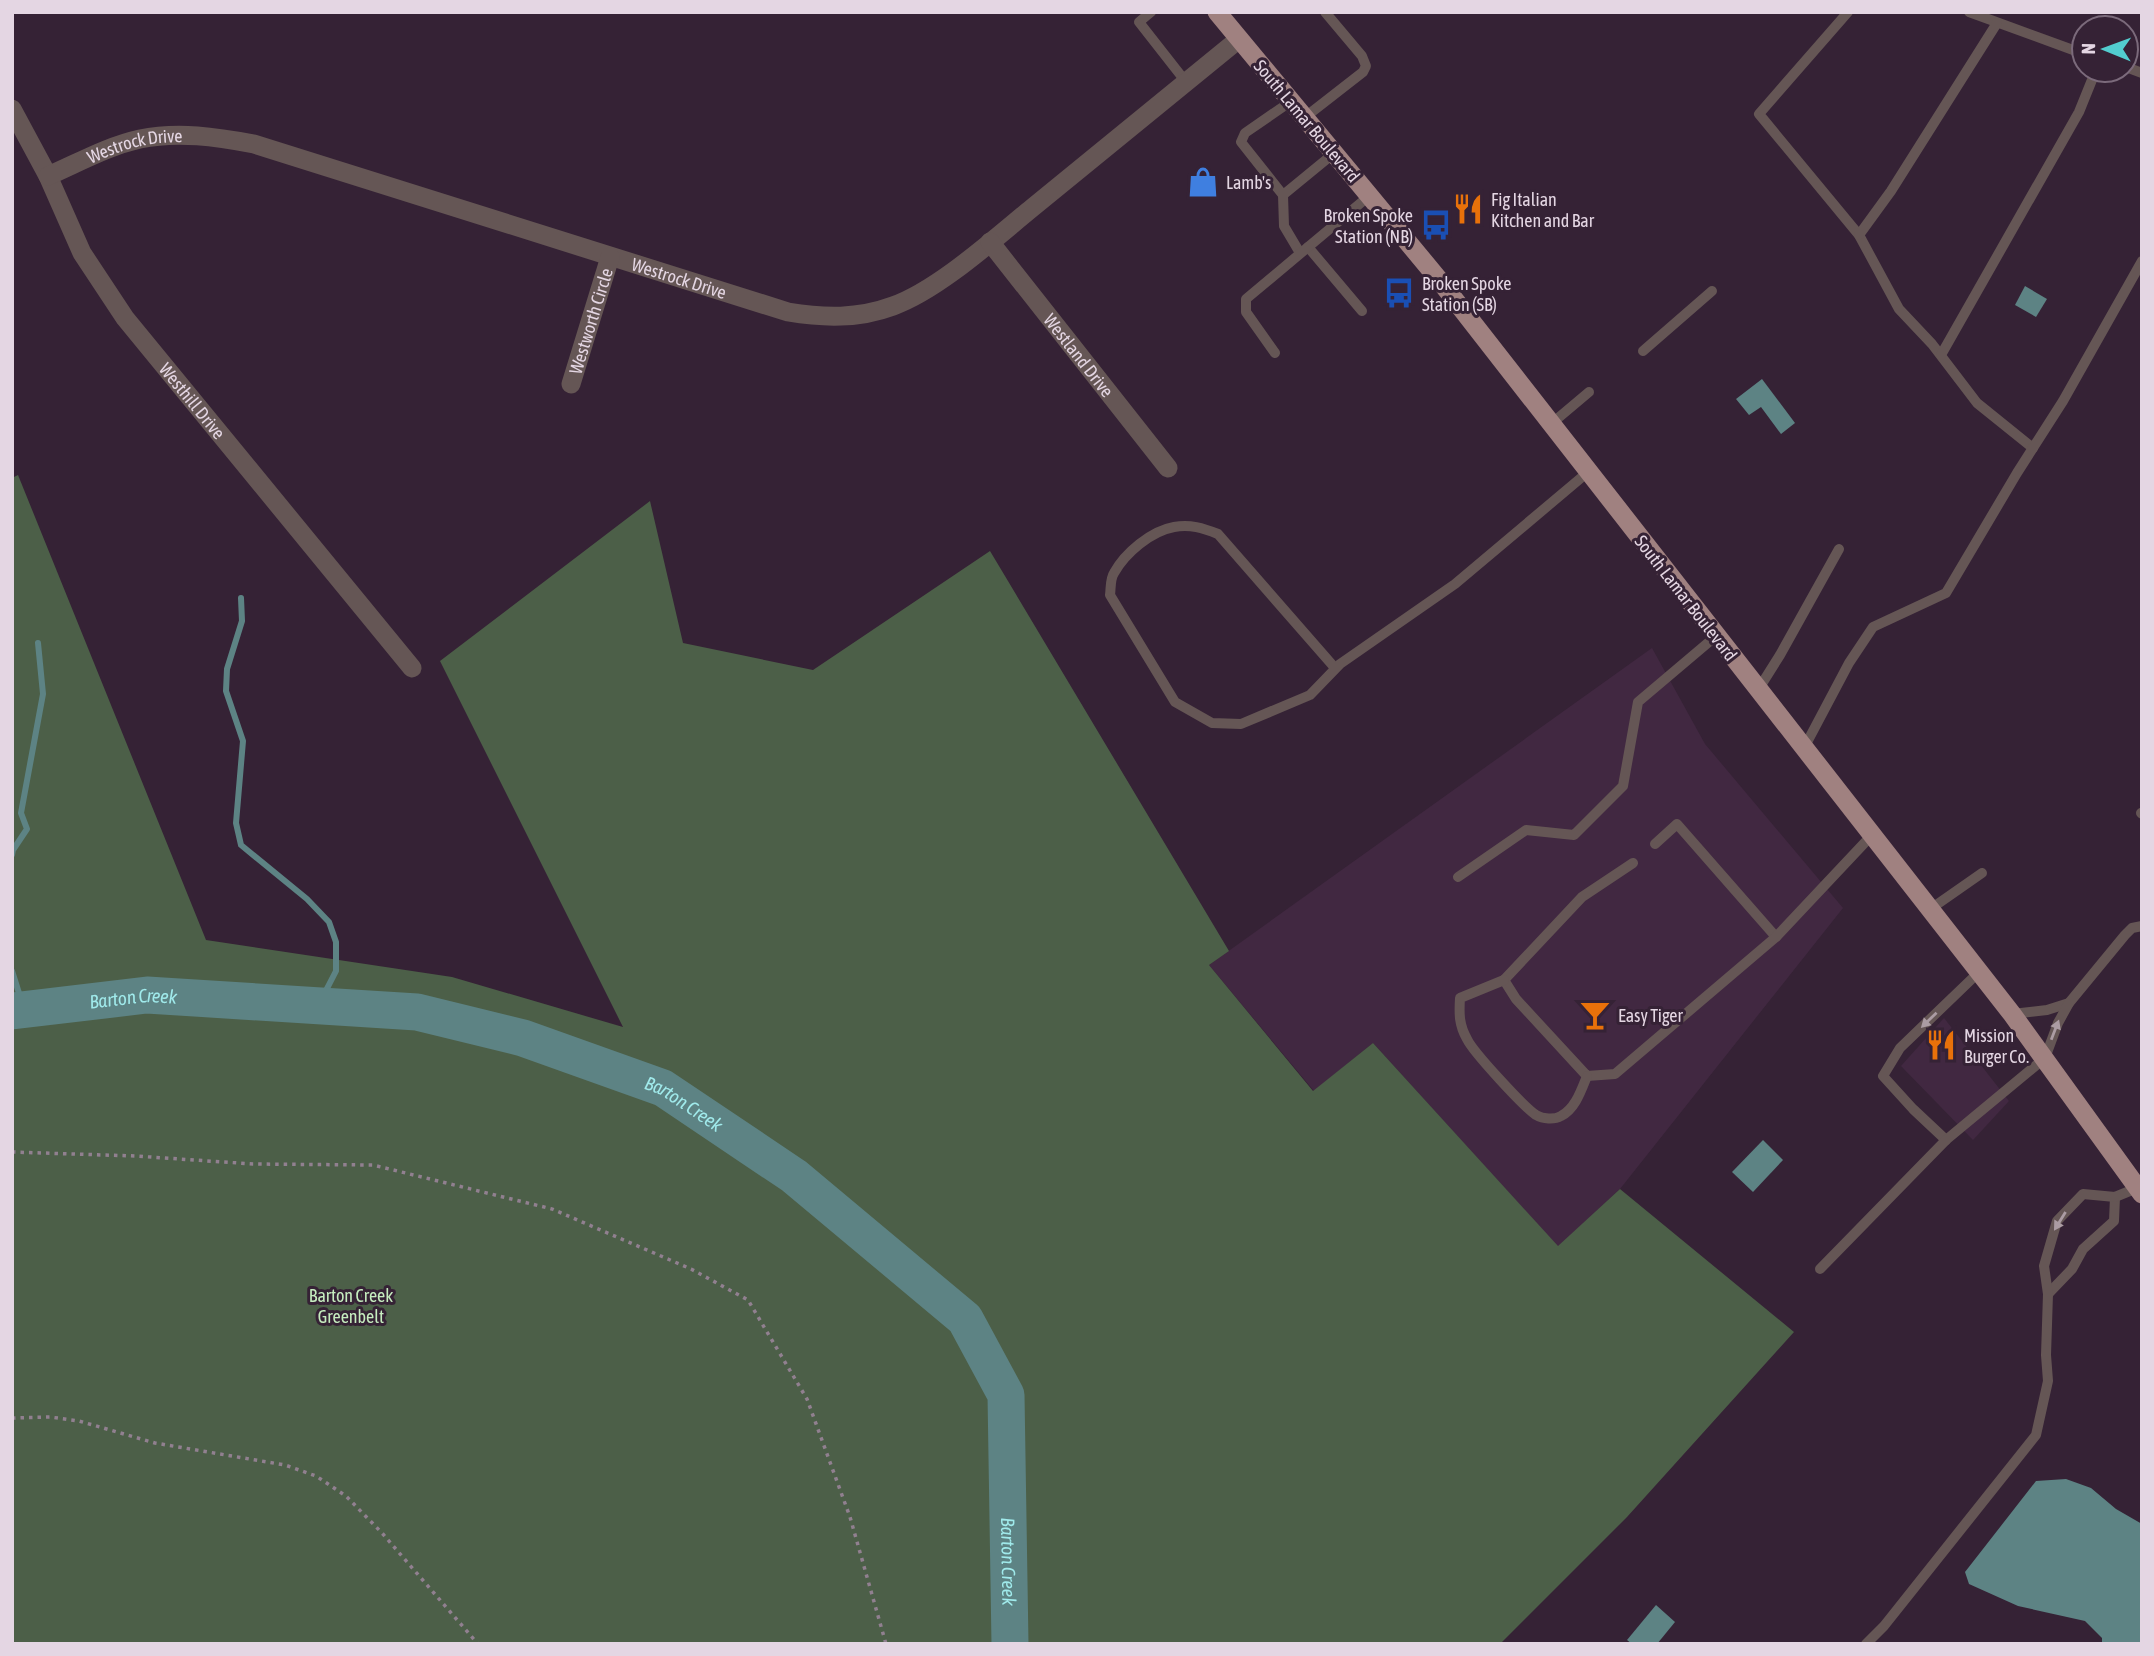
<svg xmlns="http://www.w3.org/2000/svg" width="2154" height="1656" viewBox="0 0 2154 1656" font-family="'Asap Condensed',sans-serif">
  <rect width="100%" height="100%" fill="#352235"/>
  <g fill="#412841">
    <path d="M 1652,648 L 1705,744 L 1843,908 L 1620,1189 L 1558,1247 L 1373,1043 L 1314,1091 L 1209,965 Z"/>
    <path d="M 1944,1018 L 2009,1101 L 1973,1140 L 1901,1066 Z"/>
  </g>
  <path fill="#4c5f48" d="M 18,475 L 206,940 L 452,977 L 623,1027 L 440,661 L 650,501 L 683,643 L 813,670 L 990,551 L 1229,951 L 1209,965 L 1313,1091 L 1373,1043 L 1558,1246 L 1620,1189 L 1794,1332 L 1627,1517 L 1500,1644 L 12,1644 L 12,478 Z"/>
  <g fill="#5d8384">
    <path d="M 2025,286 L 2047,299 L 2036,317 L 2015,305 Z"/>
    <path d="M 1762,379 L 1795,423 L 1781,434 L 1761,407 L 1749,415 L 1736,399 Z"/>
    <path d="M 1763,1140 L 1783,1160 L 1753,1192 L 1732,1172 Z"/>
    <path d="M 2066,1479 L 2091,1488 L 2116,1509 L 2142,1524 L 2142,1644 L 2102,1644 L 2102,1638 L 2085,1621 L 2018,1606 L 1969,1584 L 1965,1572 L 2036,1481 Z"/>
    <path d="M 1656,1605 L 1675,1622 L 1657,1644 L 1632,1644 L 1627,1640 Z"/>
  </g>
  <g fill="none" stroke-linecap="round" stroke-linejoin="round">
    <g stroke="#5d8384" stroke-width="6">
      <path d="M 241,598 L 242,621 L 227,669 L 226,691 L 243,741 L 236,823 L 241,845 L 307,899 L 329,922 L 336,942 L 336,971 L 318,1006"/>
      <path d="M 12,855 L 13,850 L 27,829 L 21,813 L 43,694 L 38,643"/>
      <path d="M 12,971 L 24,1009"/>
    </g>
    <path stroke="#5d8384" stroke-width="37" id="s1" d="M 12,1011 L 147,995 L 417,1012 L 523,1038 L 663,1088 L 794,1176 L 965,1319 L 1006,1395 L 1010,1644"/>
    <g stroke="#918090" stroke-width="3.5" stroke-dasharray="3.5 5" stroke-linecap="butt">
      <path d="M 12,1152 L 135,1156 L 253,1164 L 373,1165 L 552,1209 L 691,1269 L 748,1300 L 807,1399 L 850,1517 L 886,1644"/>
      <path d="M 12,1418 L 50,1417 L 79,1421 L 155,1443 L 285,1465 L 316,1476 L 346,1496 L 382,1533 L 478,1644"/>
    </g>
    <g stroke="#655655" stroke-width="10">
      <path d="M 1151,12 L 1139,22 L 1186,82"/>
      <path d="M 1848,12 L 1759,114 L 1859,235 L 1899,309 L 1932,344 L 1977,403 L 2033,448"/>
      <path d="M 1969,12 L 2084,54"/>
      <path d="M 2126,67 L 2142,73"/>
      <path d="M 1304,118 L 1363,72 L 1366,66 L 1362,56 L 1325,12"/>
      <path d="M 1283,195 L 1241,142 L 1245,133 L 1290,102"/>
      <path d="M 1859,235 L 1891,191 L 1997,23"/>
      <path d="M 1308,247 L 1362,311"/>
      <path d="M 1300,253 L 1284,226 L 1283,195 L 1333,154"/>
      <path d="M 1643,351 L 1712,291"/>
      <path d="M 1275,353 L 1246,312 L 1246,299 L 1369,196"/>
      <path d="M 1941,355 L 2079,112 L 2096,70"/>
      <path d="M 1551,424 L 1589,392"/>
      <path d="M 1335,668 L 1218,534 C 1203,528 1190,524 1174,527 C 1151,531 1125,553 1114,573 C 1110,579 1111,588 1110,595 L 1175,702 L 1212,723 L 1241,724 L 1310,695 L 1340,664 L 1455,584 L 1588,472"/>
      <path d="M 1758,690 L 1780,655 L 1839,549"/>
      <path d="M 1804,748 L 1849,663 L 1873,627 L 1946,593 L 2017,473 L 2063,401 L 2142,261"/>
      <path d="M 2141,813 L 2142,814"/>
      <path d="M 1655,844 L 1677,824 L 1776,937"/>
      <path d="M 1633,863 L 1582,897 L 1504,980 L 1516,999 L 1587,1076 L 1615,1074 L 1776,937 L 1871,836"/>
      <path d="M 1458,877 L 1526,830 L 1574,835 L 1623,786 L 1638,702 L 1716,636"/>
      <path d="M 1929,910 L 1982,873"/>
      <path d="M 1504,980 L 1460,998 C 1459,1014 1459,1025 1467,1039 C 1473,1052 1524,1107 1536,1115 C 1543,1119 1554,1120 1561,1116 C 1575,1109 1581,1091 1587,1076"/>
      <path d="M 2012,1014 L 2047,1010 L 2069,1003"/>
      <path d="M 1946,1140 L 1913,1109 L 1883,1076 L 1900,1048 L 1978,973"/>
      <path d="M 1820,1269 L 1946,1140 L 2045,1058 L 2058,1023 L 2069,1003 L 2125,935 L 2132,928 L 2142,926"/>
      <path d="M 2048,1294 L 2072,1269 L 2083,1249 L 2114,1221 L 2115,1197"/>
      <path d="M 1866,1644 L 1884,1626 L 2036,1435 L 2048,1381 L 2046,1355 L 2048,1294 L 2044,1266 L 2057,1221 L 2083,1194 L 2115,1197 L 2137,1188"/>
    </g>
    <g stroke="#655655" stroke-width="19">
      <path id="s2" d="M 12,109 L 48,176 L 82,253 L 125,318 L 412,668"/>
      <path id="s3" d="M 48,176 C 78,163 108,146 140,139 C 178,131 217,137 254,144 L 788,312 C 824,318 858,319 893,306 C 938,290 994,239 1032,208 C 1101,151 1170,95 1239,39"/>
      <path id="s4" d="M 990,242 L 1168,468"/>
      <path id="s5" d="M 571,384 L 610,257"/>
    </g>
    <path stroke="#a08180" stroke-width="19" d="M 1217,12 L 1440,281 L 2012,1014 L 2142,1194"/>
  </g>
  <defs><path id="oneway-solid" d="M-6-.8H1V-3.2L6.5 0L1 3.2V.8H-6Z" transform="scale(1.75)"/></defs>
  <g fill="#ab9ca3">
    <use href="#oneway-solid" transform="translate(1929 1020) rotate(136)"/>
    <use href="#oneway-solid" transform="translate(2055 1030) rotate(-69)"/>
    <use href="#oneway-solid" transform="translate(2060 1221) rotate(122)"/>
  </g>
  <defs>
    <g id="shop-bare" transform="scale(2.415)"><path d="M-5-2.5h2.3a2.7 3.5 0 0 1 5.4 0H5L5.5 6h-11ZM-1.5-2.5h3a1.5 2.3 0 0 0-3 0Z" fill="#3f7fe0" stroke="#352235" stroke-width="2.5" paint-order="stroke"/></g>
    <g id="restaurant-bare" transform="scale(2.415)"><path d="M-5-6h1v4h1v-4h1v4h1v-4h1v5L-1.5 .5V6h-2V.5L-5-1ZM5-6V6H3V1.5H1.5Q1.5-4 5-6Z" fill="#e8710a" stroke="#352235" stroke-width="2.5" paint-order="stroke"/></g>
    <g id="bus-bare" transform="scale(2.415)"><path d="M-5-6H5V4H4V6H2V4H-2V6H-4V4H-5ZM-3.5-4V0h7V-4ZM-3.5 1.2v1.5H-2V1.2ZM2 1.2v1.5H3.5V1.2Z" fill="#1a4fb4" stroke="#352235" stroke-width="2.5" paint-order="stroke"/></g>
    <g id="bar-bare" transform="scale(2.415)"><path d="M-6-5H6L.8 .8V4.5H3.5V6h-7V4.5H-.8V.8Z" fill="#e8710a" stroke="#352235" stroke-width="2.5" paint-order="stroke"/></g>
  </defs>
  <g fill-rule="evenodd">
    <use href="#shop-bare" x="1203" y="182"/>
    <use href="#restaurant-bare" x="1468" y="209"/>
    <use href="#bus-bare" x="1436" y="225"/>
    <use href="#bus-bare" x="1399" y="293"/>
    <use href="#bar-bare" x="1595" y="1015"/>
    <use href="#restaurant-bare" x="1941" y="1045"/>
  </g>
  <g text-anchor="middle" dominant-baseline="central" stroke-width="6" stroke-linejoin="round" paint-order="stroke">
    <g font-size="18" fill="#e4d6e3" stroke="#352235">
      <text transform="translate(1307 121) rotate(50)">South Lamar Boulevard</text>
      <text stroke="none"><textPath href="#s3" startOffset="93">Westrock Drive</textPath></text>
      <text stroke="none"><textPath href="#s3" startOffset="660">Westrock Drive</textPath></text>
      <text stroke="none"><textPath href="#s5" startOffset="66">Westworth Circle</textPath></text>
      <text stroke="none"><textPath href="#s4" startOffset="144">Westland Drive</textPath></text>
      <text stroke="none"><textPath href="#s2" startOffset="345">Westhill Drive</textPath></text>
      <text transform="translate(1686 598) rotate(52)">South Lamar Boulevard</text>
    </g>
    <g font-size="18" fill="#e4d6e3" stroke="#352235" text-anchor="start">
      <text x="1226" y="182">Lamb's</text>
      <text x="1491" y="199">Fig Italian<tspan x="1491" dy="21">Kitchen and Bar</tspan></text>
      <text x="1413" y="215" text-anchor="end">Broken Spoke<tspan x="1413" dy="21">Station (NB)</tspan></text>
      <text x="1422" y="283">Broken Spoke<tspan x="1422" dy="21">Station (SB)</tspan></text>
      <text x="1618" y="1015">Easy Tiger</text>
      <text x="1964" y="1035">Mission<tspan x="1964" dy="21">Burger Co.</tspan></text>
    </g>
    <g font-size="18" fill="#c6edbf" stroke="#352235">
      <text x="351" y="1295">Barton Creek<tspan x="351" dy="21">Greenbelt</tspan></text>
    </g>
    <g font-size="19" font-style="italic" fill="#a0eaeb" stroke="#352235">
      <text stroke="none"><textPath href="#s1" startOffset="122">Barton Creek</textPath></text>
      <text stroke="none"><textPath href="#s1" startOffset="690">Barton Creek</textPath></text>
      <text stroke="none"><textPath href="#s1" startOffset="1298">Barton Creek</textPath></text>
    </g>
  </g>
  <rect width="2154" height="1656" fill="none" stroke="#e4d6e3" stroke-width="28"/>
  <g transform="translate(2105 49) rotate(271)"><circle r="33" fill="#352235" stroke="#7b6a7b" stroke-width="2"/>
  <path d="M0-5L12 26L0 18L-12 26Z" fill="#52cdcf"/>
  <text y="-10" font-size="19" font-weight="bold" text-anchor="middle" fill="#e4d6e3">N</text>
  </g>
</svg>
